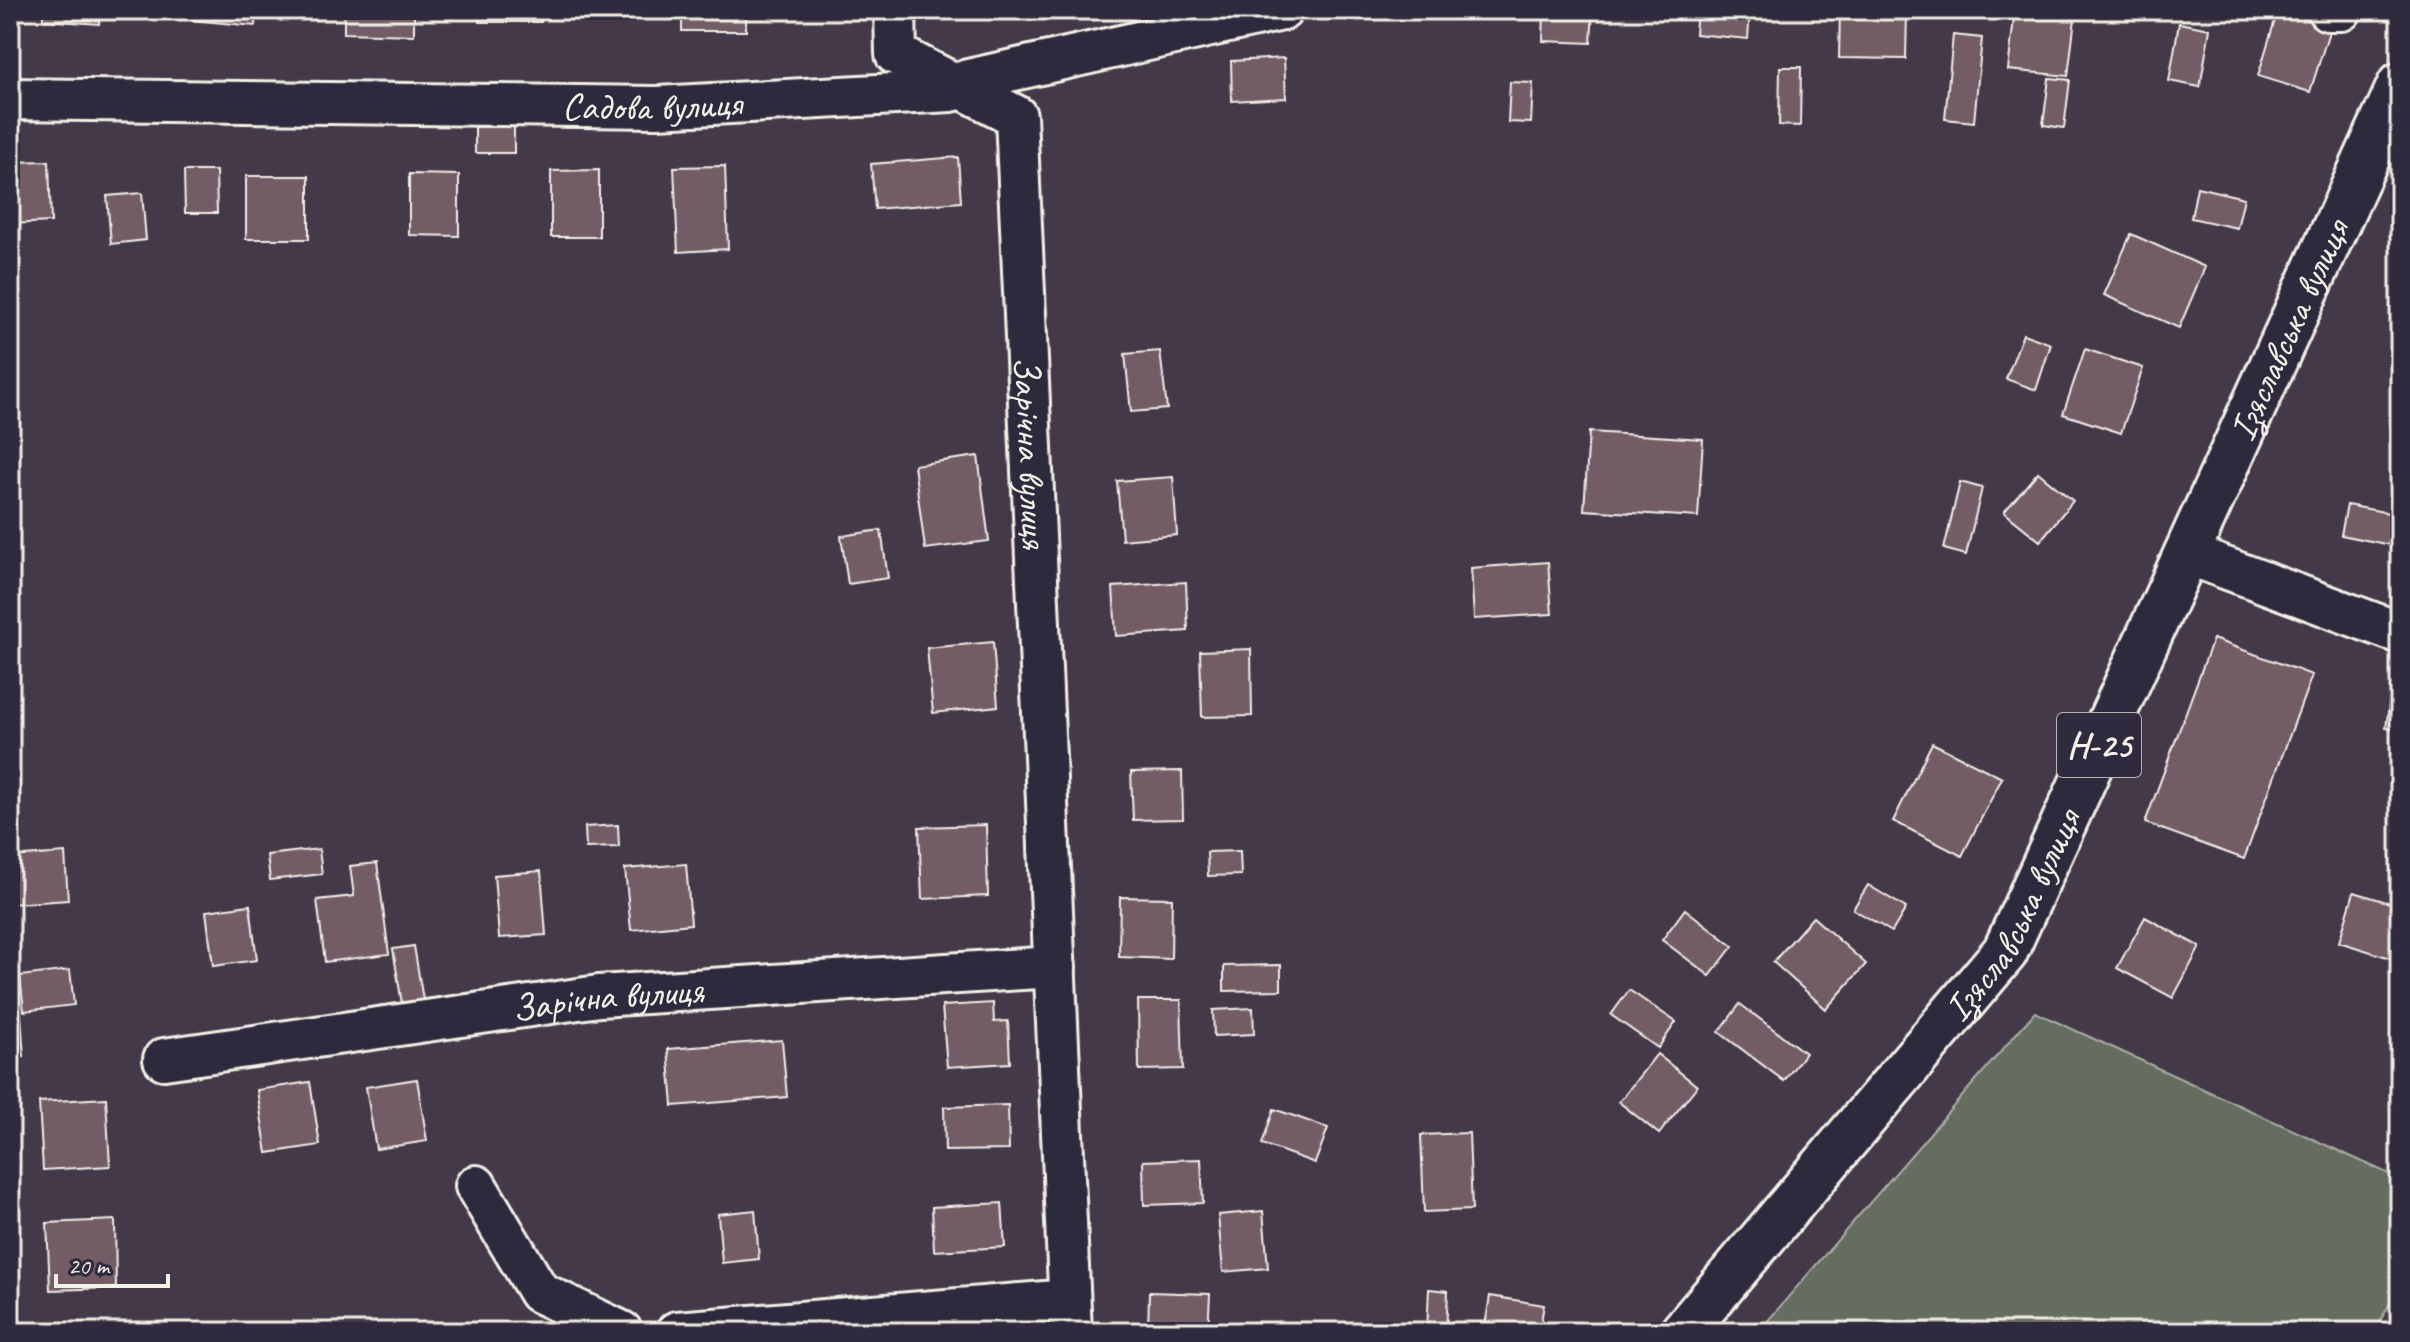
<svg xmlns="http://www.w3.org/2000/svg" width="2410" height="1342" viewBox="0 0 2410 1342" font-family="Caveat,sans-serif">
  <rect width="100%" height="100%" fill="#433949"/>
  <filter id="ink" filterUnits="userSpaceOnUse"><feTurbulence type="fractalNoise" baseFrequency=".0125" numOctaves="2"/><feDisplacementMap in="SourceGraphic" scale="16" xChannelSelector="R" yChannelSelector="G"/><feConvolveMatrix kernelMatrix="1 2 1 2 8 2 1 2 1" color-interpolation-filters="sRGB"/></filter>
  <g filter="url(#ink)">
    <path fill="#656c60" stroke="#acaea4" stroke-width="2" d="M 2035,1012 L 2400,1179 L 2399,1287 L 2374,1332 L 1758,1332 Z"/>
    <g fill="#735b66" stroke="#f4f1e8" stroke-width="2">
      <path d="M 43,10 L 99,10 L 99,24 L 43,20 Z"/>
      <path d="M 192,10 L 256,10 L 255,26 L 192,20 Z"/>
      <path d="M 344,10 L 414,10 L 414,35 L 344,33 Z"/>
      <rect x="479" y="10" width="62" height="12"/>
      <rect x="682" y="10" width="64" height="21"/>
      <path d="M 1544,10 L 1593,10 L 1591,43 L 1543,41 Z"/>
      <path d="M 1697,10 L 1750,10 L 1748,39 L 1695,34 Z"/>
      <path d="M 1840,10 L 1907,10 L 1906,59 L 1839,58 Z"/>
      <path d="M 2015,10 L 2076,10 L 2068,76 L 2008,70 Z"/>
      <path d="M 2278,10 L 2292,10 L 2332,22 L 2310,92 L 2258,76 Z"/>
      <path d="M 2179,23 L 2210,29 L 2200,87 L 2169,81 Z"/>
      <path d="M 1953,35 L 1982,38 L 1974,122 L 1945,119 Z"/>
      <path d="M 1284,58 L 1286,98 L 1232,101 L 1231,61 Z"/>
      <path d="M 1780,67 L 1801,67 L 1800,126 L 1779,125 Z"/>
      <path d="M 2049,78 L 2070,80 L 2064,128 L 2043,125 Z"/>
      <path d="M 1510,82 L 1533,83 L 1531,123 L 1508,122 Z"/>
      <rect x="475" y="127" width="39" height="26"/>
      <path d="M 958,157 L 961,202 L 875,209 L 871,164 Z"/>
      <path d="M 49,161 L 51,222 L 10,224 L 10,162 Z"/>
      <path d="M 725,166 L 728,249 L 678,252 L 674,167 Z"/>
      <path d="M 599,170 L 599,237 L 551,237 L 551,171 Z"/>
      <path d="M 184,171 L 216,171 L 217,213 L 185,213 Z"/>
      <path d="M 409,174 L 459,175 L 459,236 L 409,235 Z"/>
      <rect x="246" y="176" width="63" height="63"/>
      <path d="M 2197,187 L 2244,198 L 2237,228 L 2191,218 Z"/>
      <path d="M 142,193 L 146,240 L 111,244 L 107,196 Z"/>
      <path d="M 2131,234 L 2205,267 L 2179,328 L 2104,295 Z"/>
      <path d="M 2023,334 L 2051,344 L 2036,390 L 2006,379 Z"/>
      <path d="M 2085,349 L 2143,368 L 2121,433 L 2063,414 Z"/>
      <path d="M 1160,351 L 1167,409 L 1131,412 L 1125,354 Z"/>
      <path d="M 1589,432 L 1703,439 L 1698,517 L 1584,510 Z"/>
      <path d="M 978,456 L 989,541 L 925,549 L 914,465 Z"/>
      <path d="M 2038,472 L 2073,501 L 2040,541 L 2004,512 Z"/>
      <path d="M 1173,477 L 1177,535 L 1122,540 L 1117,481 Z"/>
      <path d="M 1960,482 L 1982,488 L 1966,555 L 1944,549 Z"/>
      <path d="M 2347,505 L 2400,515 L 2400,547 L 2341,535 Z"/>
      <path d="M 881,530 L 888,578 L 848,584 L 841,536 Z"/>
      <path d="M 1548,562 L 1552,614 L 1474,619 L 1471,568 Z"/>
      <path d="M 1186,582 L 1188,631 L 1116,636 L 1113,587 Z"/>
      <path d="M 2213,639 L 2312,675 L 2244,859 L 2145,823 Z"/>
      <path d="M 993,642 L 998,706 L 933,713 L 927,648 Z"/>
      <path d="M 1251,649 L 1252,716 L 1202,717 L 1200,651 Z"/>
      <path d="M 2391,689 L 2400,690 L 2400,730 L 2386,728 Z"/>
      <path d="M 1932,743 L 2002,778 L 1962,856 L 1893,821 Z"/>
      <path d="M 1182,771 L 1183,819 L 1133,820 L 1131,772 Z"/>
      <path d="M 618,825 L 619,847 L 586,848 L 585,827 Z"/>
      <path d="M 986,825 L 988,896 L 922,899 L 919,827 Z"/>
      <path d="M 319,849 L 322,874 L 270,880 L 267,855 Z"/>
      <path d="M 1240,851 L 1241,875 L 1208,876 L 1207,852 Z"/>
      <path d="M 65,853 L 68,900 L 10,904 L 10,857 Z"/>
      <path d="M 377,863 L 389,954 L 325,962 L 317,900 L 354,896 L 350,866 Z"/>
      <path d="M 686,864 L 691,924 L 631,930 L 625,869 Z"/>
      <path d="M 541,871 L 546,935 L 499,938 L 494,875 Z"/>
      <path d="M 1868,885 L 1906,908 L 1892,932 L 1853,909 Z"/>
      <path d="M 2354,892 L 2400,906 L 2400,961 L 2339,942 Z"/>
      <path d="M 1120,897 L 1172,898 L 1171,959 L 1119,957 Z"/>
      <path d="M 250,905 L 257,960 L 213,966 L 206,911 Z"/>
      <path d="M 1685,909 L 1733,946 L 1710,976 L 1662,940 Z"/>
      <path d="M 1813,917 L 1866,964 L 1826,1009 L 1773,962 Z"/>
      <path d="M 2145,917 L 2200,947 L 2173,998 L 2117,968 Z"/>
      <path d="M 414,946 L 423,1000 L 402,1004 L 393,949 Z"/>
      <path d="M 1281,965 L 1281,990 L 1224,991 L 1224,966 Z"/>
      <path d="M 70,970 L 74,1005 L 24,1011 L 20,976 Z"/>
      <path d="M 1629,990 L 1676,1022 L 1658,1048 L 1611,1015 Z"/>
      <path d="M 1138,1000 L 1181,1000 L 1183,1069 L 1139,1070 Z"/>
      <path d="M 993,1003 L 994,1022 L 1008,1021 L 1010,1063 L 947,1067 L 942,1006 Z"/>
      <path d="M 1740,1004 L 1805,1053 L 1784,1081 L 1719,1032 Z"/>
      <path d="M 1253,1008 L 1254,1034 L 1214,1036 L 1213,1010 Z"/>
      <path d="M 21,1015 L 24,1057 L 10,1058 L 10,1016 Z"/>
      <path d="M 782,1040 L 787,1097 L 673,1106 L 668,1049 Z"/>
      <path d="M 1657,1054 L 1697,1086 L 1659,1134 L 1619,1102 Z"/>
      <path d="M 417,1079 L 427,1141 L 376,1149 L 366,1087 Z"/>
      <path d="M 310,1082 L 320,1145 L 267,1153 L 257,1090 Z"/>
      <path d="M 106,1098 L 110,1166 L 43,1170 L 39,1102 Z"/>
      <path d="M 1008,1105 L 1009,1150 L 945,1151 L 944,1107 Z"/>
      <path d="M 1274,1109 L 1328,1128 L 1315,1163 L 1262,1144 Z"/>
      <path d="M 1469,1133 L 1472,1210 L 1424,1212 L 1421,1135 Z"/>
      <path d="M 1201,1159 L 1203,1203 L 1144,1205 L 1143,1161 Z"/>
      <path d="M 1002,1203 L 1005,1247 L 934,1251 L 932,1207 Z"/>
      <path d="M 755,1210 L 759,1259 L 722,1263 L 718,1214 Z"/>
      <path d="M 1263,1211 L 1268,1268 L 1223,1272 L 1218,1215 Z"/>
      <path d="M 115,1220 L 116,1288 L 50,1290 L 47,1223 Z"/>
      <path d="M 1429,1289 L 1448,1291 L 1446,1332 L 1427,1332 Z"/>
      <path d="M 1149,1292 L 1210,1294 L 1208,1332 L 1148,1332 Z"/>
      <path d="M 1490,1296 L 1544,1305 L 1539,1332 L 1484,1332 Z"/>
    </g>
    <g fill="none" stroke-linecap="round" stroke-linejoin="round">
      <g stroke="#f4f1e8" stroke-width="46">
        <g id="street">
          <path id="s1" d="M 895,10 L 896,54 L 1016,116 L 1071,1332"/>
          <path d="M 2328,10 L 2341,10"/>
          <path id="s2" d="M 10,99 L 657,107 L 951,91 L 955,83 L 1282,10"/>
          <path d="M 2185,553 L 2400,633"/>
          <path id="s3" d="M 164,1059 L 599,996 L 1055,967"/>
          <path d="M 476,1186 L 539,1292 L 622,1332"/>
          <path d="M 677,1332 L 1069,1300"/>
        </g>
      </g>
      <g stroke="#f4f1e8" stroke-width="50">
        <g id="primary">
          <path id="s4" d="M 1683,1332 L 2005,952 L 2400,85"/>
        </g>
      </g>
      <use href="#street" stroke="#2f2a3d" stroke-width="40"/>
      <use href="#primary" stroke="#2f2a3d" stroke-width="44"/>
    </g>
  </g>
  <g text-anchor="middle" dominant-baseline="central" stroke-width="7" stroke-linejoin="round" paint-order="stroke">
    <rect fill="#2f2a3d" stroke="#b9b5b5" stroke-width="2" x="2057" y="713" width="84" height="64" rx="6"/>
    <g font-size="36" font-weight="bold" fill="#f4f1e8">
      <text x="2099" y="745">Н-25</text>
    </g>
    <g font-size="38" fill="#f4f1e8" stroke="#2f2a3d">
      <text stroke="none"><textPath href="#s2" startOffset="642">Садова вулиця</textPath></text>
      <text stroke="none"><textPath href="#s4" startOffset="1182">Ізяславська вулиця</textPath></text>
      <text stroke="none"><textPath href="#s1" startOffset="516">Зарічна вулиця</textPath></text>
      <text stroke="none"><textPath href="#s4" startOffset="534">Ізяславська вулиця</textPath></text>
      <text stroke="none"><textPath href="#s3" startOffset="448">Зарічна вулиця</textPath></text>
    </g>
  </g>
  <rect width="2410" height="1342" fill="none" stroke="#2f2a3d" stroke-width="40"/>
  <rect x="20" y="20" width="2370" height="1302" fill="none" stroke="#f4f1e8" stroke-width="3" filter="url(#ink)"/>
  <path d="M56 1274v12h112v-12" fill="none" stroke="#f4f1e8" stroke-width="4"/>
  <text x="68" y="1274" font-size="24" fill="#f4f1e8" stroke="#2f2a3d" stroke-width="6" paint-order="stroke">20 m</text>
</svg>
